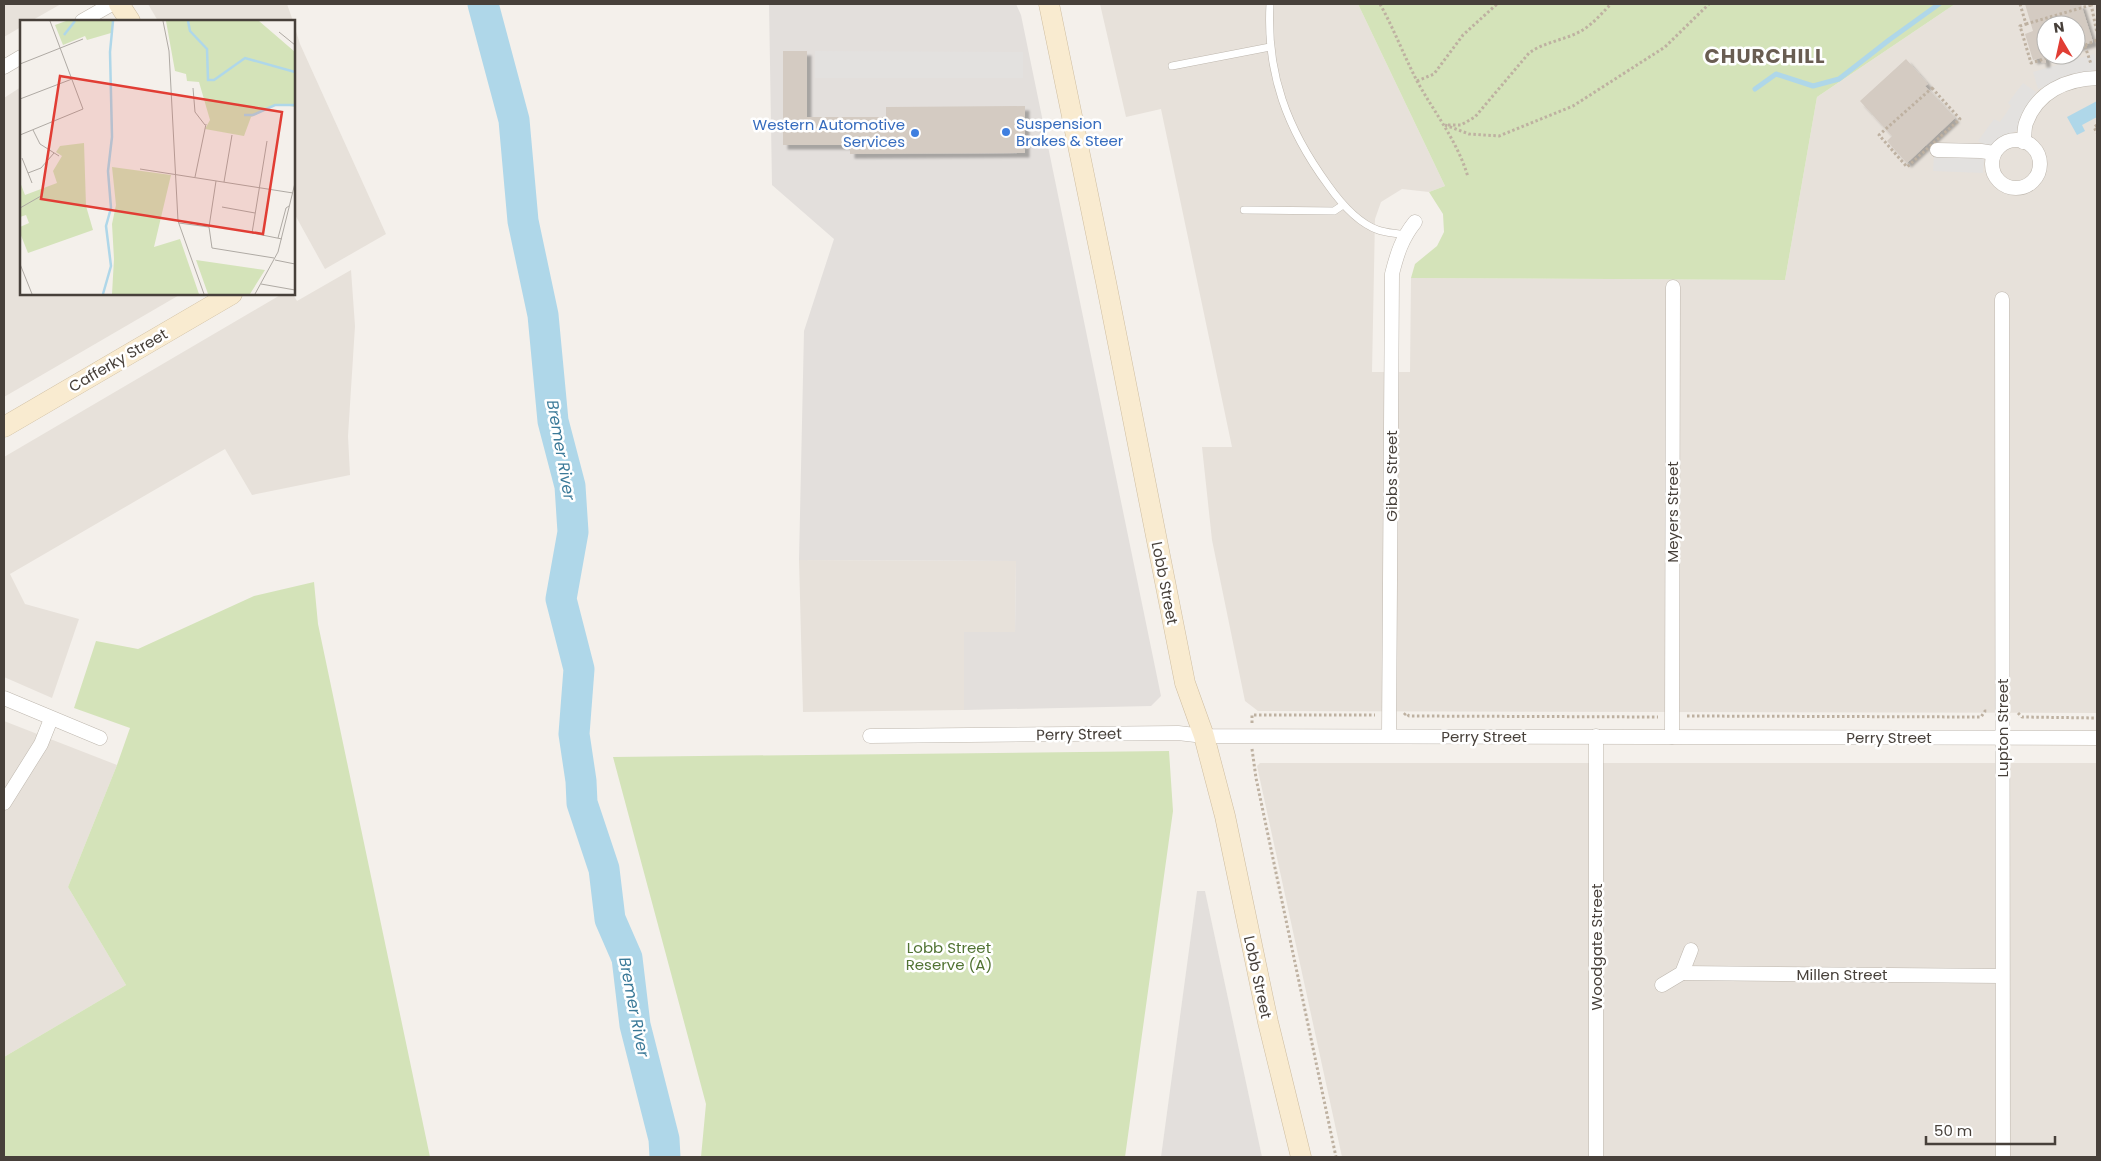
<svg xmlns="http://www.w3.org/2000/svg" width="2101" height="1161" viewBox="0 0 2101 1161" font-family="Poppins,sans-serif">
  <defs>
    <filter id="shadow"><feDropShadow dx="4.5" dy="4.5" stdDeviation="1" flood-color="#0004"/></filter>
  </defs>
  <rect width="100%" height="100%" fill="#f4f0eb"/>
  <g fill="#e7e1da" fill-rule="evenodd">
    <path d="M 4,4 L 61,4 L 31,21 L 21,21 L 21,27 L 4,37 Z"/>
    <path d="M 148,4 L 287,4 L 293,21 L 158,21 Z"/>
    <path d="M 1100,4 L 1358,4 L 1445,186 L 1429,192 L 1402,189 L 1381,202 L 1375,219 L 1372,372 L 1410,372 L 1411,278 L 1785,280 L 1817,97 L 1955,4 L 2097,4 L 2097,713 L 1258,711 L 1245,701 L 1212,540 L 1202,447 L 1232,447 L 1161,109 L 1126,117 ZM 2046,25 L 2076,25 L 2076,55 L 2046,55 Z"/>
    <path d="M 294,25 L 300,44 L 386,234 L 325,269 L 294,213 Z"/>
    <path d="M 21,87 L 21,294 L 181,294 L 4,397 L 4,98 Z"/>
    <path d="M 351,270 L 355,326 L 348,436 L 350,475 L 252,495 L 225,449 L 10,574 L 25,604 L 79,619 L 52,698 L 4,677 L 4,457 L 282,294 L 293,294 L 297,301 Z"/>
    <path d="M 799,560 L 1016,561 L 1015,632 L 964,632 L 964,710 L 803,712 Z"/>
    <path d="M 4,721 L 117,765 L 68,887 L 126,985 L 4,1057 Z"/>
    <path d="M 1260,763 L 2097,763 L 2097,1157 L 1342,1157 L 1257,766 Z"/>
  </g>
  <g fill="#e3dfdc">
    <path d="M 769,4 L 1016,4 L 1021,15 L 1161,696 L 1151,706 L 964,710 L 964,632 L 1015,632 L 1016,561 L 799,560 L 804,331 L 834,239 L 772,185 Z"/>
    <path d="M 1197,891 L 1205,891 L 1262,1157 L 1161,1157 Z"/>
  </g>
  <g fill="#d4e3b9">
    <path d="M 1358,4 L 1955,4 L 1817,97 L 1785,280 L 1411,278 L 1415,264 L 1437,246 L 1444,232 L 1443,214 L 1429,192 L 1445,186 Z"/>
    <path d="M 314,582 L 318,624 L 430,1157 L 4,1157 L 4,1057 L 126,985 L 68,887 L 117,765 L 130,728 L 74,708 L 96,641 L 138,649 L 254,596 Z"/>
    <path d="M 1169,751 L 1173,811 L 1125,1157 L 701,1157 L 706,1104 L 613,757 Z"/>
  </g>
  <g fill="#e3e1df">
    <path d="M 815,51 L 1023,52 L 1023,78 L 815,78 Z"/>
    <path d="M 2094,54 L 2097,69 L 2038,89 L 2033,72 Z"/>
    <path d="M 2023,83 L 2036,92 L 2026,108 L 2021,123 L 2016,131 L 1999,140 L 1990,149 L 1978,141 L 1994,119 L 2000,122 L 2011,106 L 2008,103 Z"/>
    <path d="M 1934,155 L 1984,157 L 1983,173 L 1933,171 Z"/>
  </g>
  <path fill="#afd7e9" d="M 2097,101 L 2097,117 L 2082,125 L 2085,131 L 2077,135 L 2067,117 Z"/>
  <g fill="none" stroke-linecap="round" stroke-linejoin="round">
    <path stroke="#afd7e9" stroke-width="5" d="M 1755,89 L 1776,74 L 1813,86 L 1839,79 L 1889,40 L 1939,4"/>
    <path stroke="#afd7e9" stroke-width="31" d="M 483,4 L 514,120 L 523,221 L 543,315 L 553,421 L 570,486 L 573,532 L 561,599 L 579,669 L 574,734 L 581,781 L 582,803 L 604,869 L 610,919 L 627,958 L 635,1025 L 664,1139 L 665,1157"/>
  </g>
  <g fill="#d4cbc2" filter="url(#shadow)">
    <path d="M 2025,4 L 2081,4 L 2093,42 L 2076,47 L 2076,25 L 2046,25 L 2046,63 L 2042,63 L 2041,58 L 2033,60 L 2025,34 L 2033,31 Z"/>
    <path d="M 783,51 L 807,51 L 807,117 L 886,117 L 886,107 L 1025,106 L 1025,153 L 850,154 L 850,145 L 783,145 Z"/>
    <path d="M 1906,59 L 1928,84 L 1925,86 L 1955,118 L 1907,163 L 1887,141 L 1892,136 L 1860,101 Z"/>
  </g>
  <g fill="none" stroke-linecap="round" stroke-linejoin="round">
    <g stroke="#beb7ae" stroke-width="8">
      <g id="lane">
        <path d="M 1270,4 C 1266,73 1287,129 1328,185 C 1340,202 1358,223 1378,230 C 1386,233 1396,233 1405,235"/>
        <path d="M 1172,66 L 1270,47"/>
        <path d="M 1244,210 L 1334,211 L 1343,205"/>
      </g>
    </g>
    <g stroke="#beb7ae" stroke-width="15">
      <g id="street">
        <path d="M 82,21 L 112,4"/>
        <path d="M 4,67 L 21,57"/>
        <circle cx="2016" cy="164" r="24"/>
        <path d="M 2023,142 C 2025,136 2024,128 2026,123 C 2037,92 2066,79 2097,78"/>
        <path d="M 1937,150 L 1981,151 L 1994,153"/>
        <path d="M 2002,299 L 2003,1157"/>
        <path d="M 4,698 L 100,738"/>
        <path d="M 870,736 L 1178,733 L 1204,736 L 2097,738"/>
        <path d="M 1389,736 L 1392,274 C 1397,254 1402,238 1415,222"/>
        <path d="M 1672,737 L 1673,287"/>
        <path d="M 4,803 L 41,744 L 51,719"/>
        <path d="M 1682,973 L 2002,976"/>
        <path d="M 1662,985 L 1682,973 L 1691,950"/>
        <path d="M 1596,1157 L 1596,736"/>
      </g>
    </g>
    <g stroke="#cebda0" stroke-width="21">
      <g id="secondary">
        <path d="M 119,4 L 130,21"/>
        <path d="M 1049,4 L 1106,282 L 1185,683 L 1204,736 L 1225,816 L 1268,1022 L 1301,1157"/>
        <path d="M 4,427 L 232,294"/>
      </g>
    </g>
    <g stroke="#beb1a1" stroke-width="3" stroke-dasharray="2.5 2.5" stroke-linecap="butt">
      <path d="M 1380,4 C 1394,29 1404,56 1417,81 C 1435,114 1457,140 1468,177"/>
      <path d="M 2020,4 L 2026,24 L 2020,26 L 2031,63 L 2057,55"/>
      <path d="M 2091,4 L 2097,33"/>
      <path d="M 2026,24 L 2091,5"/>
      <path d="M 2085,46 L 2091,64"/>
      <path d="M 2076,49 L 2097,40"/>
      <path d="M 1417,81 L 1434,74 L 1463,35 L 1497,4"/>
      <path d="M 1932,88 L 1960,119 L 1907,167 L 1879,135 Z"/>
      <path d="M 1445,125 L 1469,134 L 1499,136 L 1573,106 L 1665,47 L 1709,4"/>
      <path d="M 1448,125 L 1461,125 L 1475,117 L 1529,53 C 1544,42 1565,40 1581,31 C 1592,25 1602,13 1611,4"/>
      <path d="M 2097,125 L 2094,127 L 2097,133"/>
      <path d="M 2018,713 L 2022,717 L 2097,718"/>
      <path d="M 1404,715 L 1406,713 L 1409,716 L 1658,717"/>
      <path d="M 1687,716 L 1981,717 L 1985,711 L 1988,711"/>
      <path d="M 1252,723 L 1252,715 L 1375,715"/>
      <path d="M 1252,749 L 1256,778 L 1336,1157"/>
    </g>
    <use href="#lane" stroke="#fff" stroke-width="7"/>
    <use href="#street" stroke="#fff" stroke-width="14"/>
    <use href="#secondary" stroke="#f9ebd0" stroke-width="20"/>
  </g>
  <g fill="#3f7fe0" stroke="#fff" stroke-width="2">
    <circle cx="1006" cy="132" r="5"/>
    <circle cx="915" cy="133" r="5"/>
  </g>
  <g text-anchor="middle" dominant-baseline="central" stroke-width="5" stroke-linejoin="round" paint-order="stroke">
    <g font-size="15" fill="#366cbe" stroke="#fff" text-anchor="start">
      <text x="1016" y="123">Suspension<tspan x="1016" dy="17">Brakes &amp; Steer</tspan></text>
      <text x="905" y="124" text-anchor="end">Western Automotive<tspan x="905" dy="17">Services</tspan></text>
    </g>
    <g font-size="15" fill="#47403a" stroke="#fff">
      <text transform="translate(118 360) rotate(-30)">Cafferky Street</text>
      <text transform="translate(1391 476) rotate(-90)">Gibbs Street</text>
      <text transform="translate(1672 512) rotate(-90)">Meyers Street</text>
      <text transform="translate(1165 583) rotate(79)">Lobb Street</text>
      <text transform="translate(2002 728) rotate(-90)">Lupton Street</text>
      <text transform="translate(1079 734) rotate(-1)">Perry Street</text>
      <text x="1484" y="736">Perry Street</text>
      <text x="1889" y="737">Perry Street</text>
      <text transform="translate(1596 947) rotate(-90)">Woodgate Street</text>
      <text x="1842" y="974">Millen Street</text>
      <text transform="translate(1258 977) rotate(78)">Lobb Street</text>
    </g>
    <g font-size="15" fill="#517333" stroke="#fff">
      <text x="949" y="947">Lobb Street<tspan x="949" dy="17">Reserve (A)</tspan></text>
    </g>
    <g font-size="16" font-style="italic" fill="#3a7998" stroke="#fff">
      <text transform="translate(561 450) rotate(80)">Bremer River</text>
      <text transform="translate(634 1007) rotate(79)">Bremer River</text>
    </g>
    <g font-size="20" font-weight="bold" letter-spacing="1" fill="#695d52" stroke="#fff">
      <text x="1765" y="56">CHURCHILL</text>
    </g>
  </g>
  <g transform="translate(20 20)">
    <rect width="275" height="275" fill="#f4f0eb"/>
    <path d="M 46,1 L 93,1 L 91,13 L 67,20 L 65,16 L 43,25 L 35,5 ZM 146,1 L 239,1 L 275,32 L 275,87 L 259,84 L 231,97 L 224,116 L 185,109 L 190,100 L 179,62 L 167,61 L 166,54 L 155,51 ZM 64,123 L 66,186 L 73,210 L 8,233 L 0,213 L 0,207 L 9,203 L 6,195 L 0,197 L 0,162 L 5,175 L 37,163 L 33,151 L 42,136 L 36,132 L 40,126 ZM 92,147 L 151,155 L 134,227 L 160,219 L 179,274 L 92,274 L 94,239 L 92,204 L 96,185 ZM 176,240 L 245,250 L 230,274 L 188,274 Z" fill="#d4e3b9"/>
    <path fill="none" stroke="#afd7e9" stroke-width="2.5" d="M 168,1 L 170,11 L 187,29 L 188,60 L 194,60 L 225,38 L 275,52M 44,15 L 55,1M 224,95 L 233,95 L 255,85 L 275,85M 83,274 L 91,246 L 86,206 L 91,188 L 88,151 L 92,117 L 90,32 L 93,1"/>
    <path fill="none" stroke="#afaaa4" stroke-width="1" d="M 143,1 L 149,31 L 158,201 L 184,274M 259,12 L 275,25M 0,44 L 63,19M 173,68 L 175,92 L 185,105M 0,79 L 52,59M 13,110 L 20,124 L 39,136M 0,115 L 63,89 L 30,1M 247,121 L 232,213 L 262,219M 2,138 L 12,163M 120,149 L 273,173M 8,153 L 21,148 L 34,133M 175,157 L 186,104M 196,161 L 189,207 L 192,228 L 254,238M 204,162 L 212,115M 202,187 L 235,193M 0,188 L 21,176M 159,203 L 189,207M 258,218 L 266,188 L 269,186M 255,240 L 275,244M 0,244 L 12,274M 241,264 L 275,270M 235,274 L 258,232 L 275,163"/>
    <path fill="#e13d34" fill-opacity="0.15" stroke="#e13d34" stroke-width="2.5" d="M 40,56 L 262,92 L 243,214 L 21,179 Z"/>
    <rect width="275" height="275" fill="none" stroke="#47403a" stroke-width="2.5"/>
  </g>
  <rect width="2101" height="1161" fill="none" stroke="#47403a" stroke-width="10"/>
  <g transform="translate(2061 40) rotate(351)"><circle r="24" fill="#ffffff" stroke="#b5b3b0"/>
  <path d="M0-4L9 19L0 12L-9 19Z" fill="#e13d34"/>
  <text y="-8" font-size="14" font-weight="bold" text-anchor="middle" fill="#47403a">N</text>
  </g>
  <path d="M1926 1136v8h129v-8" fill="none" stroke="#47403a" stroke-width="2.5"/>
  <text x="1934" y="1136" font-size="15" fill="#47403a" stroke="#ffffff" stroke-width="4" paint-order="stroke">50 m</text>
</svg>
